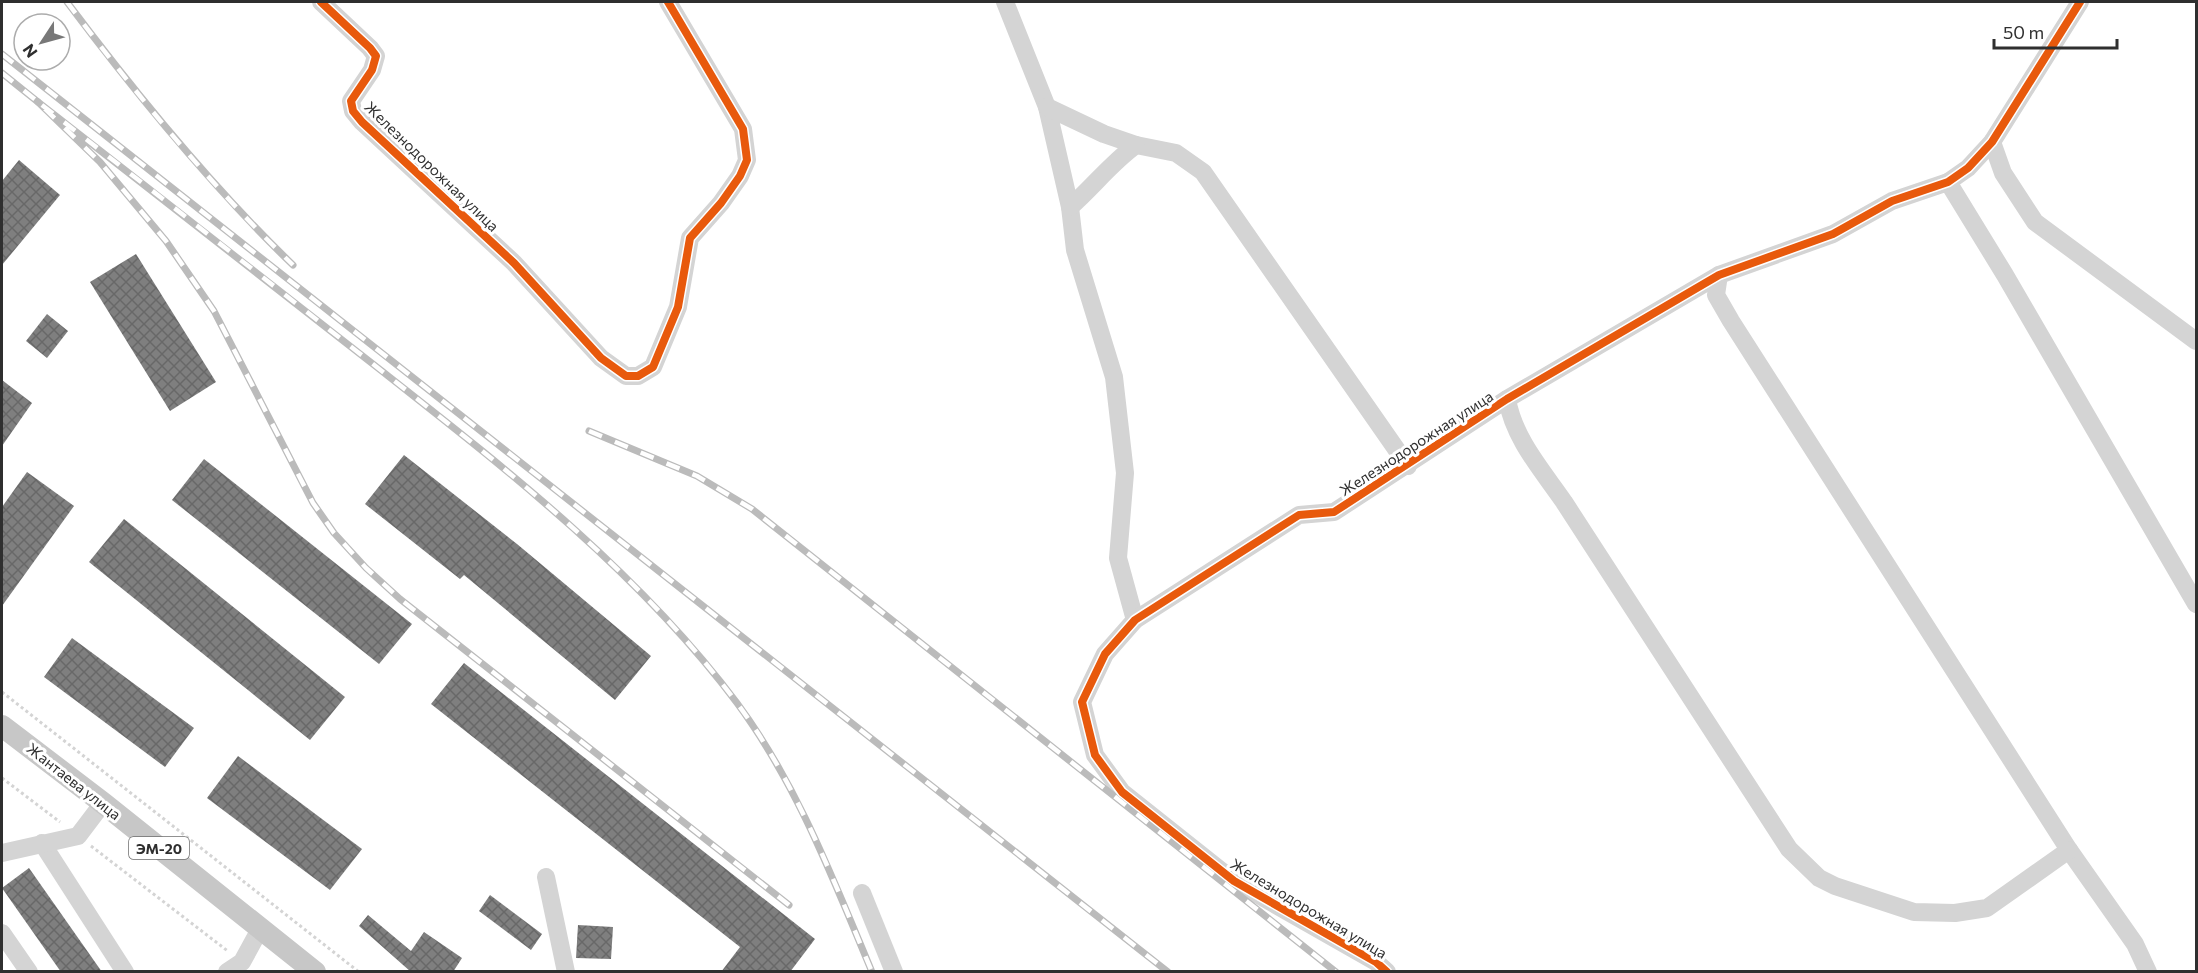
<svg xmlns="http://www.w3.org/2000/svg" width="2198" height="973" viewBox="0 0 2198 973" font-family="Commissioner,sans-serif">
  <defs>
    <pattern id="building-cross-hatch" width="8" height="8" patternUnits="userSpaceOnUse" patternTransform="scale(1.5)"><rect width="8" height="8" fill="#7f7f7f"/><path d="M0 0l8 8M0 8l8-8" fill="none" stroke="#686868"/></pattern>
  </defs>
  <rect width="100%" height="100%" fill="#fff"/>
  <g fill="url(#building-cross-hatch)">
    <path d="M 19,160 L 60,195 L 2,265 L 2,181 Z"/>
    <path d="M 136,254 L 216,382 L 170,411 L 90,282 Z"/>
    <path d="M 47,314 L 68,331 L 47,358 L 26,341 Z"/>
    <path d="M 2,380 L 32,403 L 2,446 Z"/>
    <path d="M 404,455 L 517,544 L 651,656 L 615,700 L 464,575 L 460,579 L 365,504 Z"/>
    <path d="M 204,459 L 412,624 L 379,664 L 172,500 Z"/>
    <path d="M 27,472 L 74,506 L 2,606 L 2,507 Z"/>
    <path d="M 124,519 L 345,697 L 310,740 L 89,562 Z"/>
    <path d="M 72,638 L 194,728 L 165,767 L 44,677 Z"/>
    <path d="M 464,663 L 815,939 L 790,972 L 721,972 L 740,947 L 431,704 Z"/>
    <path d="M 238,756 L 362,849 L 330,890 L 207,798 Z"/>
    <path d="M 29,868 L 102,972 L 61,972 L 2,888 Z"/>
    <path d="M 490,895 L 542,934 L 531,950 L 479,911 Z"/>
    <path d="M 368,915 L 411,951 L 424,932 L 462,958 L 453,972 L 411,972 L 359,926 Z"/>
    <path d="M 578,925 L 613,927 L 611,959 L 576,958 Z"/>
  </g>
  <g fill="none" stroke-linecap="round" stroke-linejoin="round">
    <g stroke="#d4d4d4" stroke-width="3" stroke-dasharray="3 3" stroke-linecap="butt">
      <path d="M 2,692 L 359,972"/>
      <path d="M 2,778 L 60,822"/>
      <path d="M 91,846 L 229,952"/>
    </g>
    <g stroke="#d4d4d4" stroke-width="18">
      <path d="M 321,2 L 370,48 L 376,56 L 372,70 L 351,101 L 353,111 L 362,122 L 514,263 L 601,358 L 626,376 L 638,376 L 653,367 L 678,307 L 690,238 L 721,203 L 740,176 L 747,160 L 743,129 L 668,2"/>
      <path d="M 1005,2 L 1047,107 L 1070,207 L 1075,250 L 1114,377 L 1125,473 L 1118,558 L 1135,620"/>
      <path d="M 1047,107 L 1104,134 L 1136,145 L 1176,153 L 1203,172 L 1408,466"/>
      <path d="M 1992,142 L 2003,173 L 2035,222 L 2196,341"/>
      <path d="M 1948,182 L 2005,275 L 2196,604"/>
      <path d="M 1070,207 C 1093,187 1111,163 1136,145"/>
      <path d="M 1719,275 L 1716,295 L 1731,321 L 2069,850 L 2135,944 L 2148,972"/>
      <path d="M 1507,399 C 1514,439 1542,470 1564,502 L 1789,849 L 1819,878 L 1835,886 L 1914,912 L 1955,913 L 1987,908 L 2069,850"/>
      <path d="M 42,843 L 125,972"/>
      <path d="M 2,853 L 78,836 L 103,803"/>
      <path d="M 546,877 L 566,972"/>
      <path d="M 862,893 L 894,972"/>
      <path d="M 2,933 L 29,972"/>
      <path d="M 227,972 L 242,962 L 260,929"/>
      <path d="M 1387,972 L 1376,962 L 1234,881 L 1122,792 L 1095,755 L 1082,702 L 1105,654 L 1135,620 L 1299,515 L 1334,512 L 1507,399 L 1719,275 L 1833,234 L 1892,201 L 1948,182 L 1968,168 L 1992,142 L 2080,2"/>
    </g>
    <path stroke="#c7c7c7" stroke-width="22" d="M 2,726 L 103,803 L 315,972"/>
    <g stroke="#bbb" stroke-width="7">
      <g id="rail">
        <path d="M 67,2 C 136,94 210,185 293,265"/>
        <path d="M 2,54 L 1168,972"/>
        <path d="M 2,73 L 38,102"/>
        <path d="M 589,431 L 697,476 L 752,509 L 1336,972"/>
        <path d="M 789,905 L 400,599 L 366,568 L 334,533 L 313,503 L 214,311 L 166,241 L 100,162 L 38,102 C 152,190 265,279 378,368 C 505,468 639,572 737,703 C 797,784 833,879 872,972"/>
      </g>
    </g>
    <use href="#rail" stroke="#fff" stroke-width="4.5" stroke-dasharray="14" stroke-linecap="butt"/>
    <g stroke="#fff" stroke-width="11">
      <g id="cycleway">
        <path d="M 321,2 L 370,48 L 376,56 L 372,70 L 351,101 L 353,111 L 362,122 L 514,263 L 601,358 L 626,376 L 638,376 L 653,367 L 678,307 L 690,238 L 721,203 L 740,176 L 747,160 L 743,129 L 668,2"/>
        <path d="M 1387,972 L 1376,962 L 1234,881 L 1122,792 L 1095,755 L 1082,702 L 1105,654 L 1135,620 L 1299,515 L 1334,512 L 1507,399 L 1719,275 L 1833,234 L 1892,201 L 1948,182 L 1968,168 L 1992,142 L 2080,2"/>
      </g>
    </g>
    <use href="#cycleway" stroke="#e8590c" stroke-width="8"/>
  </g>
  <g text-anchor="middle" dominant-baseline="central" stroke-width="6" stroke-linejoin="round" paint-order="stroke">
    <rect fill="#fff" stroke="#6d6d6d" stroke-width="1.5" x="129" y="837" width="60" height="22" rx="4.5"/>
    <g font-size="14" font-weight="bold" fill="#2f2f2f">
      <text x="159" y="848">ЭМ-20</text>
    </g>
    <g font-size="15" fill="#2f2f2f" stroke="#fff">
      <text transform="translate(432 166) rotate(44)">Железнодорожная улица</text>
      <text transform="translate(1416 443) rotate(-33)">Железнодорожная улица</text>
      <text transform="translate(74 781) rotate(38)">Жантаева улица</text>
      <text transform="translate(1309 908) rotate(31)">Железнодорожная улица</text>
    </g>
  </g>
  <rect width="2198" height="973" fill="none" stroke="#2f2f2f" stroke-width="6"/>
  <g transform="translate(42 42) rotate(234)"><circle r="28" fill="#ffffff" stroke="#acacac" stroke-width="1.5"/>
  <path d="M0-4.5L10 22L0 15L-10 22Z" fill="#787878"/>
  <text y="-9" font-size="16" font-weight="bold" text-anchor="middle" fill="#2f2f2f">N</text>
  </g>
  <path d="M1994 39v9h123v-9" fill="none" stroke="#2f2f2f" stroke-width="3"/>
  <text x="2003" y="39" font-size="18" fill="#2f2f2f" stroke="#ffffff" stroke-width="4.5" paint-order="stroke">50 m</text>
</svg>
